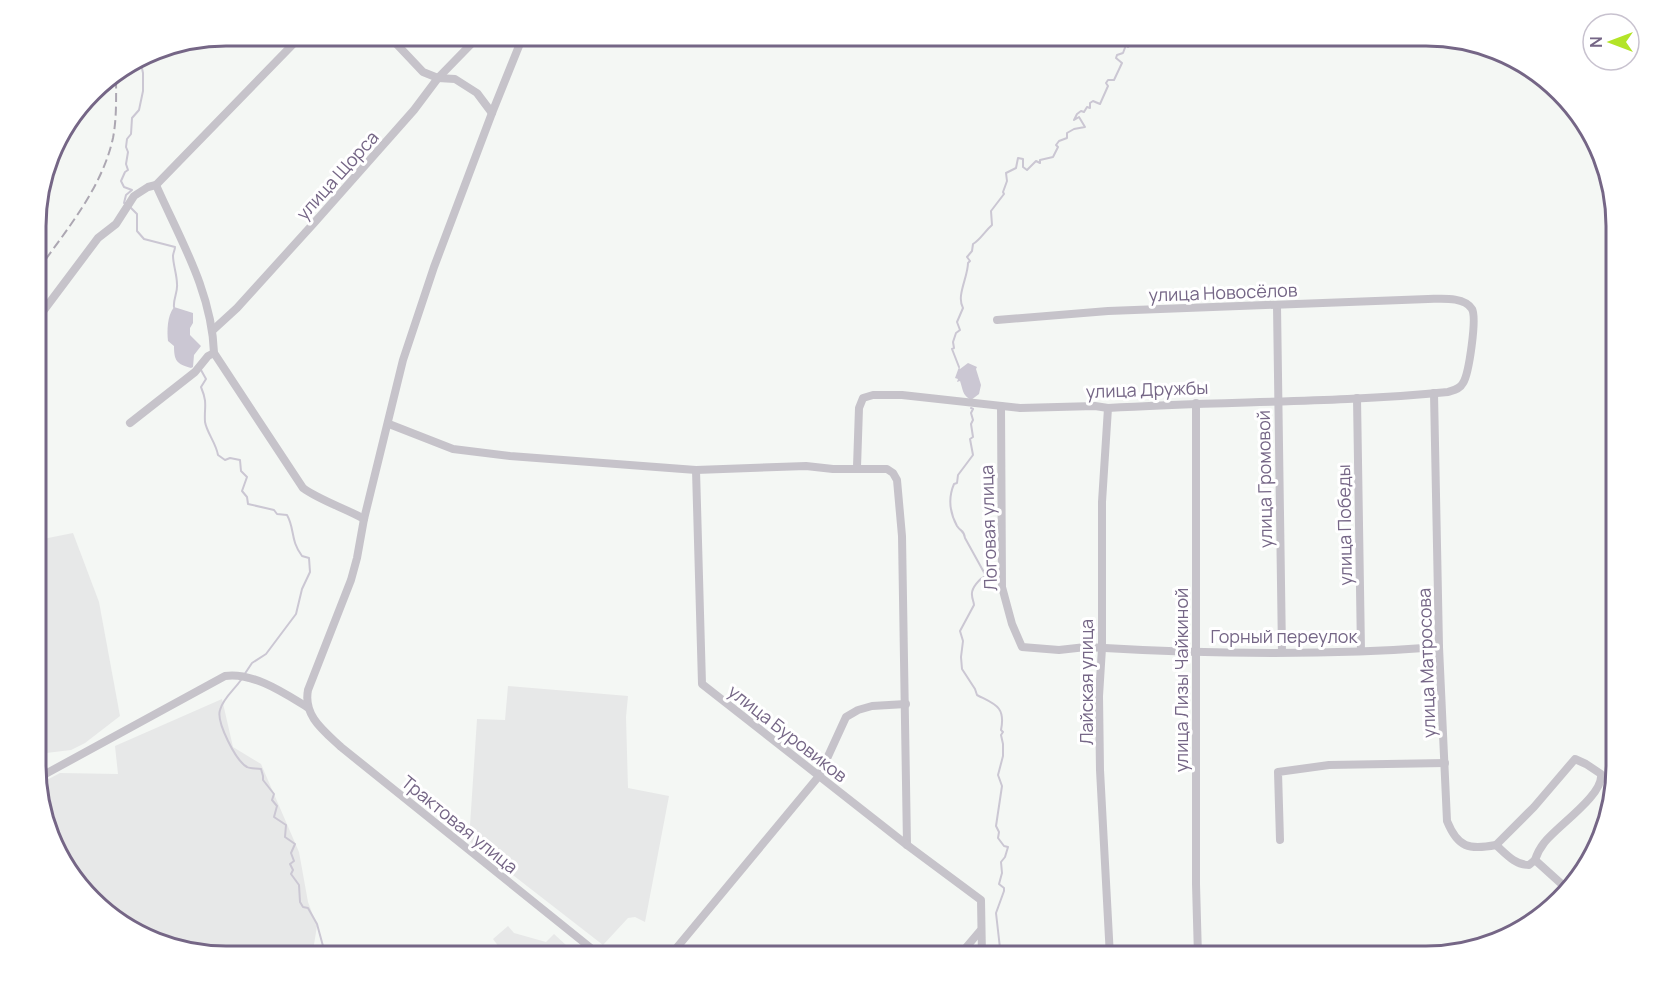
<svg xmlns="http://www.w3.org/2000/svg" width="1653" height="993" viewBox="0 0 1653 993" font-family="Manrope,sans-serif">
  <rect width="100%" height="100%" fill="#f4f7f4"/>
  <g fill="#e7e8e8">
    <path d="M 73,533 L 99,602 L 120,716 L 85,743 L 71,750 L 38,754 L 38,540 Z"/>
    <path d="M 508,686 L 628,696 L 626,717 L 628,788 L 669,796 L 645,922 L 635,917 L 628,918 L 603,945 L 469,841 L 477,719 L 505,720 Z"/>
    <path d="M 222,699 L 233,747 L 261,764 L 299,852 L 308,902 L 317,926 L 312,957 L 226,957 L 131,931 L 68,872 L 38,791 L 43,782 L 60,773 L 118,774 L 115,746 Z"/>
    <path d="M 508,926 L 514,933 L 546,942 L 554,934 L 579,957 L 493,957 L 499,947 L 493,939 Z"/>
  </g>
  <g fill="#cbc7d3">
    <path d="M 174,307 L 193,313 L 193,323 L 190,328 L 190,335 L 201,346 L 194,355 L 193,367 L 191,368 C 177,364 174,361 174,346 L 168,341 C 167,331 167,316 174,307 Z"/>
    <path d="M 968,363 L 977,367 L 976,369 L 981,385 L 979,394 L 971,400 C 962,395 963,389 960,381 L 957,382 L 958,379 L 955,378 L 959,367 L 960,369 Z"/>
  </g>
  <g fill="none" stroke-linecap="round" stroke-linejoin="round">
    <g stroke="#cbc7d3" stroke-width="2">
      <path d="M 126,203 L 124,203 L 126,195 L 132,190 L 124,187 L 121,181 L 125,172 L 128,170 L 126,164 L 128,152 L 126,147 L 127,139 L 131,134 L 132,118 L 139,110 L 143,91 L 143,73 L 140,59"/>
      <path d="M 130,207 L 137,214 L 137,231 L 144,239 L 175,247 C 175,250 173,253 173,256 C 173,264 177,275 177,284 C 178,292 173,299 174,307"/>
      <path d="M 959,367 L 952,349 L 954,348 L 953,342 L 956,333 L 960,330 L 957,322 L 963,308 C 956,296 968,277 968,263 L 970,261 L 967,257 L 972,251 L 973,244 C 981,239 984,232 992,225 L 991,211 L 1004,194 L 1003,192 L 1007,181 L 1006,173 L 1016,168 L 1018,158 L 1023,159 L 1023,167 L 1027,170 L 1036,161 L 1040,163 L 1040,160 L 1053,157 L 1058,147 L 1056,145 L 1059,141 L 1067,138 L 1067,133 L 1074,129 L 1085,127 L 1079,117 L 1074,120 L 1077,114 L 1081,111 L 1084,112 L 1087,107 L 1090,108 L 1090,103 L 1093,101 L 1100,104 L 1108,86 L 1106,83 L 1108,80 L 1114,80 L 1122,63 L 1116,58 L 1117,55 L 1123,53 L 1126,45 L 1128,47 L 1133,43 L 1136,36"/>
      <path d="M 201,370 L 206,379 L 201,387 C 208,404 204,406 205,422 C 207,433 216,443 218,455 L 225,460 L 230,458 L 240,460 L 241,471 L 247,477 L 242,491 L 247,497 L 248,504 L 274,510 L 277,514 L 287,515 C 295,529 290,540 302,556 L 309,558 L 310,572 L 302,589 L 296,614 L 266,654 L 252,663 L 244,675"/>
      <path d="M 971,408 L 973,409 L 971,413 L 973,420 L 971,424 L 973,437 L 970,439 L 973,455 L 958,475 L 957,483 L 954,484 C 948,498 950,513 957,526 C 961,532 964,530 965,538 L 986,576 C 980,578 971,588 972,595 C 972,599 974,602 974,605 L 960,631 L 963,641 L 961,657 L 962,669 L 975,689 L 977,695 C 994,704 1006,706 1001,730 L 1003,732 L 1001,735 L 1003,744 L 1003,756 L 998,775 L 1002,786 L 996,826 L 999,832 L 998,838 L 1004,846 L 1008,847 L 1005,857 L 1001,862 L 1002,873 L 999,884 L 1004,888 L 1004,891 L 996,913 L 1001,957"/>
      <path d="M 241,680 C 234,690 223,698 220,710 C 216,722 236,761 247,767 C 250,769 257,768 261,769 L 263,776 L 263,780 L 274,794 L 272,800 L 277,806 L 274,817 L 286,825 L 285,837 L 295,844 L 291,853 L 294,861 L 290,864 L 293,870 L 291,874 L 299,885 L 300,902 L 303,907 L 308,908 L 317,924 L 326,957"/>
    </g>
    <g stroke="#c6c3ca" stroke-width="8">
      <path d="M 389,36 L 423,72 L 438,78 L 455,79 L 477,93 L 492,113"/>
      <path d="M 523,36 L 492,113 L 434,267 L 403,360 L 364,519 L 357,558 L 351,580 L 308,690 C 303,716 324,731 341,747 L 602,957"/>
      <path d="M 156,185 C 180,239 212,292 214,353 L 303,488 C 321,501 345,508 364,519"/>
      <path d="M 1277,306 L 1282,652"/>
      <path d="M 41,314 L 98,238 L 116,224 L 134,196 L 148,187 L 156,185 L 301,36"/>
      <path d="M 213,330 L 237,308 L 314,223 L 414,110 L 438,78 L 479,36"/>
      <path d="M 1434,393 L 1439,647 L 1447,821 C 1458,848 1469,850 1496,845 C 1506,854 1515,865 1529,865 L 1535,860"/>
      <path d="M 1357,398 L 1361,651"/>
      <path d="M 1196,403 L 1196,884 L 1198,957"/>
      <path d="M 1001,406 L 1002,587 L 1012,624 L 1022,647 L 1059,650 L 1086,647 C 1203,654 1322,656 1439,647"/>
      <path d="M 1108,408 L 1102,502 L 1102,648 L 1099,696 L 1100,770 L 1110,957"/>
      <path d="M 130,423 L 195,372 L 208,356 L 214,353"/>
      <path d="M 389,424 L 453,449 L 510,456 L 696,470 L 806,466 L 833,469 L 887,469 L 893,473 L 897,480 L 902,536 L 907,845"/>
      <path d="M 857,467 L 859,408 L 863,398 L 873,395 L 902,395 L 1020,408 L 1095,406 L 1108,408 C 1221,401 1335,403 1448,392 C 1454,390 1460,389 1463,383 C 1469,374 1477,318 1472,309 C 1464,296 1440,299 1428,299 L 1108,311 L 997,320"/>
      <path d="M 696,470 L 702,684 L 907,845 L 981,900 L 982,957"/>
      <path d="M 38,778 L 225,676 C 253,672 284,693 307,707"/>
      <path d="M 1280,840 L 1278,772 L 1329,765 L 1445,763"/>
      <path d="M 1496,845 L 1534,807 L 1575,759 L 1586,764 L 1601,774 C 1604,795 1557,826 1544,843 C 1540,848 1537,854 1535,860 L 1566,888"/>
      <path d="M 669,957 L 819,776 L 846,717 L 858,710 L 872,706 L 906,704"/>
      <path d="M 958,957 L 980,931"/>
    </g>
    <g stroke="#aca7b2" stroke-width="2" stroke-dasharray="9 4.5" stroke-linecap="butt">
      <path d="M 38,270 C 67,229 102,188 113,138 C 117,117 116,95 116,74"/>
      <path d="M 38,564 L 45,640"/>
    </g>
  </g>
  <g text-anchor="middle" dominant-baseline="central" stroke-width="6" stroke-linejoin="round" paint-order="stroke">
    <g font-size="18" fill="#756686" stroke="#fff">
      <text transform="translate(337 175) rotate(-48)">улица Щорса</text>
      <text transform="translate(1223 292) rotate(-2)">улица Новосёлов</text>
      <text transform="translate(1147 389) rotate(-2)">улица Дружбы</text>
      <text transform="translate(1264 479) rotate(-91)">улица Громовой</text>
      <text transform="translate(1344 525) rotate(-91)">улица Победы</text>
      <text transform="translate(988 528) rotate(-92)">Логовая улица</text>
      <text x="1284" y="636">Горный переулок</text>
      <text transform="translate(1426 663) rotate(-92)">улица Матросова</text>
      <text transform="translate(1181 680) rotate(-90)">улица Лизы Чайкиной</text>
      <text transform="translate(1086 682) rotate(-90)">Лайская улица</text>
      <text transform="translate(788 733) rotate(38)">улица Буровиков</text>
      <text transform="translate(460 824) rotate(39)">Трактовая улица</text>
    </g>
  </g>
  <path d="M0 0H1653V993H0ZM226 46H1426A180 180 0 0 1 1606 226V766A180 180 0 0 1 1426 946H226A180 180 0 0 1 46 766V226A180 180 0 0 1 226 46Z" fill="#fff" fill-rule="evenodd"/>
  <path fill="none" stroke="#756686" stroke-width="3" d="M226 46H1426A180 180 0 0 1 1606 226V766A180 180 0 0 1 1426 946H226A180 180 0 0 1 46 766V226A180 180 0 0 1 226 46Z"/>
  <g transform="translate(1611 42) rotate(270)"><circle r="28" fill="#ffffff" stroke="#c8c2cf" stroke-width="1.5"/>
  <path d="M0-4.5L10 22L0 15L-10 22Z" fill="#b3e427"/>
  <text y="-9" font-size="16" font-weight="bold" text-anchor="middle" fill="#756686">N</text>
  </g>
</svg>
